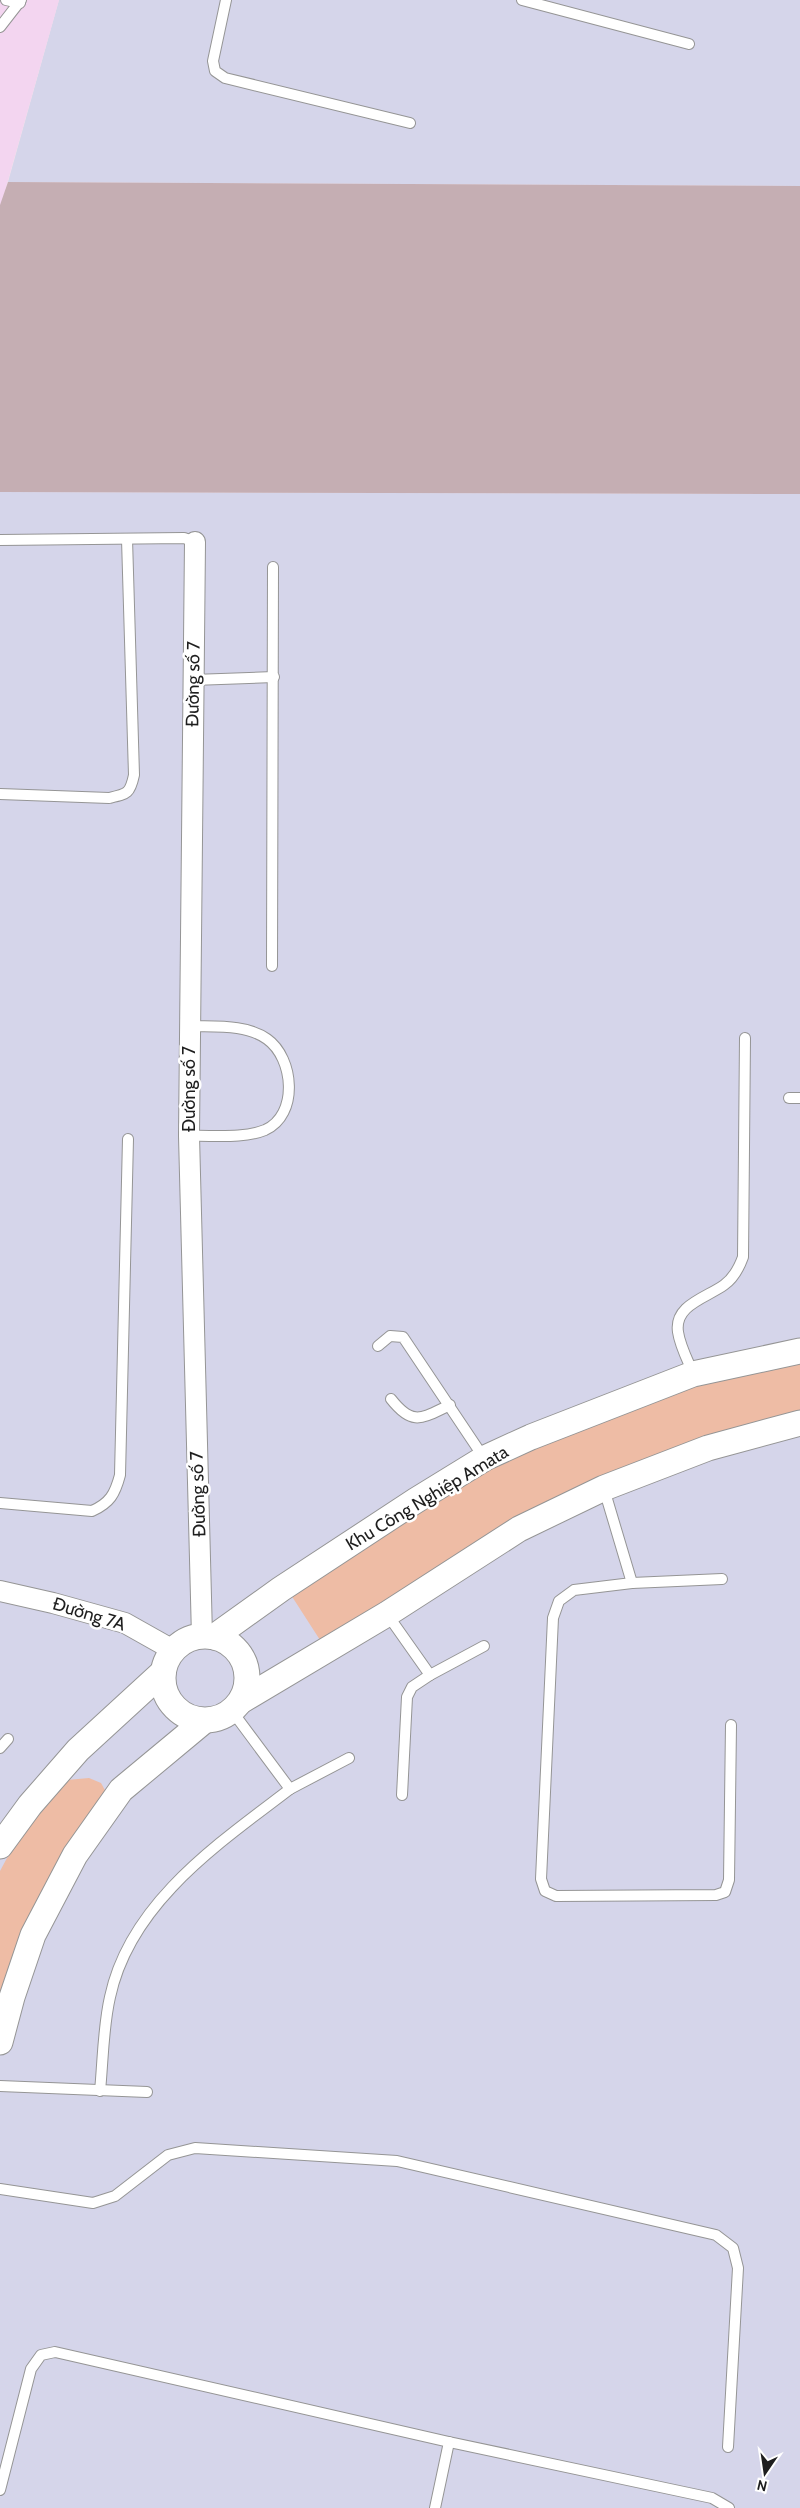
<svg xmlns="http://www.w3.org/2000/svg" width="800" height="2508" viewBox="0 0 800 2508" font-family="Cabin,sans-serif">
  <rect width="100%" height="100%" fill="#f0e3ea"/>
  <g fill="#d5d5ea">
    <path d="M 59,0 L 800,0 L 800,186 L 8,182 Z"/>
    <path d="M 0,492 L 800,494 L 800,2508 L 0,2508 Z"/>
  </g>
  <path fill="#f3d5f0" d="M 0,0 L 59,0 L 1,205 L 0,205 Z"/>
  <path fill="#c5aeb3" d="M 8,182 L 800,186 L 800,494 L 0,492 L 0,205 Z"/>
  <g fill="#eebca5">
    <path d="M 800,1362 L 800,1411 L 382,1604 L 320,1640 L 291,1595 L 419,1511 L 492,1468 L 535,1447 L 696,1385 Z"/>
    <path d="M 89,1778 L 101,1783 L 106,1792 L 0,1997 L 0,1871 C 17,1837 42,1808 67,1780 Z"/>
  </g>
  <g fill="none" stroke-linecap="round" stroke-linejoin="round">
    <g stroke="#959595" stroke-width="12">
      <g id="service">
        <path d="M 6,0 L 20,3"/>
        <path d="M 226,0 L 213,61 L 215,71 L 225,78 L 410,123"/>
        <path d="M 522,0 L 689,44"/>
        <path d="M 0,27 L 21,0"/>
        <path d="M 0,540 L 184,538 L 195,542"/>
        <path d="M 193,680 L 274,677"/>
        <path d="M 0,794 L 109,798 C 127,794 130,794 134,775 L 127,539"/>
        <path d="M 272,966 L 273,567"/>
        <path d="M 789,1098 L 800,1098"/>
        <path d="M 189,1136 C 212,1135 243,1139 265,1130 C 299,1115 294,1058 267,1039 C 246,1024 215,1027 190,1026"/>
        <path d="M 378,1346 L 390,1336 L 403,1337 L 484,1458"/>
        <path d="M 693,1373 C 688,1361 680,1346 678,1332 C 674,1305 706,1298 724,1285 C 734,1278 739,1268 743,1257 L 745,1038"/>
        <path d="M 391,1399 C 413,1427 422,1418 450,1405"/>
        <path d="M 604,1489 L 632,1583 L 574,1590 L 559,1601 L 553,1618 L 541,1879 L 545,1891 L 556,1896 L 716,1895 L 725,1892 L 729,1880 L 731,1725"/>
        <path d="M 0,1503 L 92,1511 C 110,1503 115,1494 120,1475 L 128,1139"/>
        <path d="M 632,1583 L 722,1579"/>
        <path d="M 387,1614 L 430,1675 L 484,1646"/>
        <path d="M 0,1748 L 8,1739"/>
        <path d="M 290,1789 L 349,1758"/>
        <path d="M 402,1795 L 407,1697 L 412,1687 L 430,1675"/>
        <path d="M 0,2086 L 147,2092"/>
        <path d="M 100,2091 C 103,2061 103,2027 110,1997 C 130,1903 218,1844 290,1789 L 232,1711"/>
        <path d="M 0,2189 L 93,2203 L 115,2196 L 168,2155 L 195,2148 L 397,2161 L 716,2235 L 733,2248 L 738,2268 L 728,2447"/>
        <path d="M 0,2490 L 31,2369 L 41,2355 L 55,2352 L 449,2442 L 712,2498 L 729,2508"/>
        <path d="M 435,2508 L 449,2442"/>
      </g>
    </g>
    <g stroke="#959595" stroke-width="22">
      <g id="minor">
        <path d="M 195,542 L 189,1136 L 202,1636"/>
        <path d="M 0,1591 L 53,1603 L 125,1623 L 173,1650"/>
      </g>
    </g>
    <g stroke="#959595" stroke-width="27">
      <g id="tertiary">
        <circle cx="205" cy="1678" r="42"/>
        <path d="M 214,1637 L 281,1589 L 415,1501 L 485,1458 L 531,1437 L 693,1374 L 800,1351"/>
        <path d="M 241,1701 L 387,1614 L 519,1529 L 604,1488 L 708,1448 L 800,1423"/>
        <path d="M 0,1846 L 30,1805 L 78,1750 L 163,1672"/>
        <path d="M 0,2042 L 12,1997 L 33,1935 L 75,1855 L 121,1790 L 204,1721"/>
      </g>
    </g>
    <use href="#service" stroke="#fff" stroke-width="10"/>
    <use href="#minor" stroke="#fff" stroke-width="20"/>
    <use href="#tertiary" stroke="#fff" stroke-width="25"/>
  </g>
  <g text-anchor="middle" dominant-baseline="central" stroke-width="5" stroke-linejoin="round" paint-order="stroke">
    <g font-size="18" fill="#1e1e1e" stroke="#fff">
      <text transform="translate(193 684) rotate(-89)">Đường số 7</text>
      <text transform="translate(189 1089) rotate(-90)">Đường số 7</text>
      <text transform="translate(198 1494) rotate(-92)">Đường số 7</text>
      <text transform="translate(427 1498) rotate(-31)">Khu Công Nghiệp Amata</text>
      <text transform="translate(89 1614) rotate(17)">Đường 7A</text>
    </g>
  </g>
  <g transform="translate(765 2473) rotate(193)" stroke="#ffffff" stroke-width="4" paint-order="stroke">
  <path d="M0-4L9 19L0 12L-9 19Z" fill="#1e1e1e"/>
  <text y="-8" font-size="14" font-weight="bold" text-anchor="middle" fill="#1e1e1e">N</text>
  </g>
</svg>
